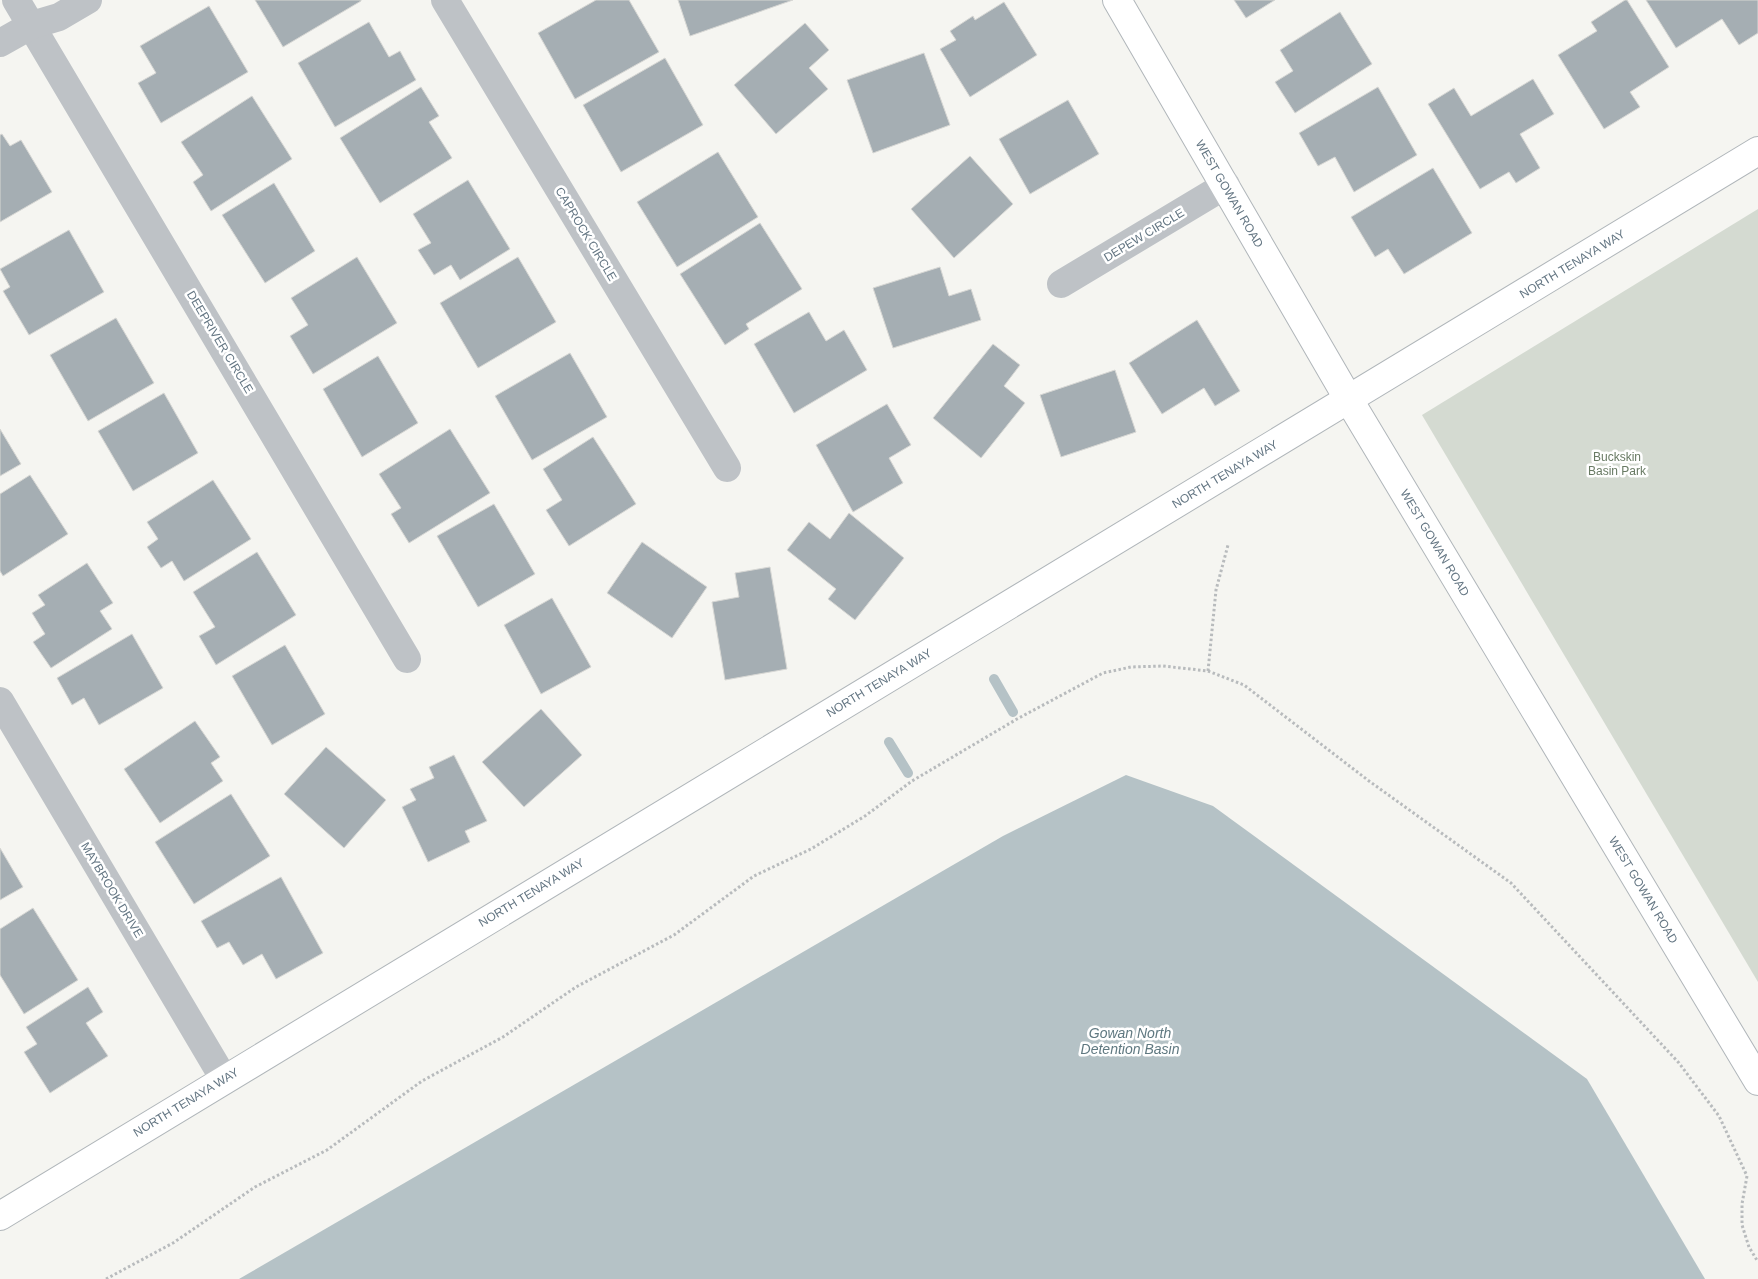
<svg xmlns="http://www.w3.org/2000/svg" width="1758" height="1279" viewBox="0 0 1758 1279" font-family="Arial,sans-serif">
  <rect width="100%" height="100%" fill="#f5f5f1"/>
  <path fill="#d4dad1" d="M 1758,209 L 1758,982 L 1422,415 Z"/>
  <path fill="#b5c2c6" d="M 1126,775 L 1213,806 L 1587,1079 L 1705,1279 L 239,1279 L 1003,836 Z"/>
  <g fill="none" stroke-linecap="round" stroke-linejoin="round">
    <g stroke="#b5c2c6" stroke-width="10">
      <path d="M 994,679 L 1013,712"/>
      <path d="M 889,742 L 908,773"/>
    </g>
  </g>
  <g fill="#a5aeb3" stroke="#d7d7d4">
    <path d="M 255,0 L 361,0 L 361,1 L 283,47 Z"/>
    <path d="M 596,0 L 629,0 L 659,52 L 575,99 L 538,33 Z"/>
    <path d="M 678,0 L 793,0 L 690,36 Z"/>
    <path d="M 1234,0 L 1275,0 L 1246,18 Z"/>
    <path d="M 1625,0 L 1627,0 L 1669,67 L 1630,92 L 1640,107 L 1604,129 L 1558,55 L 1597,31 L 1591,22 Z"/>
    <path d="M 1646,0 L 1758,0 L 1758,33 L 1739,45 L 1722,19 L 1676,48 Z"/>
    <path d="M 1004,2 L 1037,55 L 970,97 L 940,49 L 956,40 L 950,31 L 973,16 L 975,20 Z"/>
    <path d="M 209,6 L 248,72 L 161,123 L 138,83 L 156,73 L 140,46 Z"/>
    <path d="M 1340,12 L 1372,64 L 1295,113 L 1275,82 L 1293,71 L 1280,50 Z"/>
    <path d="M 369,22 L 389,57 L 400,51 L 416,80 L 335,127 L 298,63 Z"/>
    <path d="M 805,23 L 829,50 L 809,68 L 828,89 L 776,134 L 734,85 Z"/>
    <path d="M 924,53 L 950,125 L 873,153 L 847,80 Z"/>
    <path d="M 665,58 L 703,125 L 621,172 L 583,105 Z"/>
    <path d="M 1533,79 L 1554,114 L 1520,134 L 1540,168 L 1516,183 L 1509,172 L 1480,189 L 1428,104 L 1454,88 L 1471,116 Z"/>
    <path d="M 421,87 L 439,116 L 429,122 L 452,158 L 380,203 L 340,138 Z"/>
    <path d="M 1378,87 L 1417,155 L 1354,192 L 1335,157 L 1318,166 L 1299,133 Z"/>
    <path d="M 252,96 L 292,159 L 211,211 L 193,182 L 203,175 L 181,142 Z"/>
    <path d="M 1068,100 L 1099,154 L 1030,194 L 999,139 Z"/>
    <path d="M 2,134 L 10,146 L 21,140 L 52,192 L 0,222 L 0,135 Z"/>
    <path d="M 718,152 L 758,217 L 677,267 L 637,202 Z"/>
    <path d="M 970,156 L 1013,204 L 954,258 L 911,209 Z"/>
    <path d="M 1433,168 L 1472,233 L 1404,274 L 1388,249 L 1375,257 L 1351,217 Z"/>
    <path d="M 468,180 L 510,249 L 460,280 L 451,265 L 434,275 L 418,250 L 431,243 L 413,214 Z"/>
    <path d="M 274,183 L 315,251 L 265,283 L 222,215 Z"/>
    <path d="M 760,223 L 802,289 L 746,324 L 749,329 L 725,345 L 680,274 Z"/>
    <path d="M 69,230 L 104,292 L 29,335 L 3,291 L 10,287 L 0,269 Z"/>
    <path d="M 357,257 L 397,323 L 313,374 L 290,336 L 308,325 L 291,298 Z"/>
    <path d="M 518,257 L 556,322 L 478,368 L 440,303 Z"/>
    <path d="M 940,267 L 949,296 L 971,289 L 981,320 L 893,348 L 873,288 Z"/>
    <path d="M 809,312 L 826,341 L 844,330 L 867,370 L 794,413 L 754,344 Z"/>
    <path d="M 116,318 L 154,383 L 88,421 L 50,355 Z"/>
    <path d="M 1197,320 L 1240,391 L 1215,406 L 1204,388 L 1162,414 L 1129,363 Z"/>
    <path d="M 993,344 L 1020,365 L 1004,386 L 1025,403 L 981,458 L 933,418 Z"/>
    <path d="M 570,353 L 607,417 L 532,460 L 495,396 Z"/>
    <path d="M 378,356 L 418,423 L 362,457 L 323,389 Z"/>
    <path d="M 1115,370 L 1136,432 L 1061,457 L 1040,395 Z"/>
    <path d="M 164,393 L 198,453 L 133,491 L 98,431 Z"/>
    <path d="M 887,404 L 911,445 L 889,458 L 903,483 L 853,512 L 816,445 Z"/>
    <path d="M 0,429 L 21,464 L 0,476 Z"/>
    <path d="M 450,429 L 490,493 L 409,543 L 391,514 L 401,508 L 379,474 Z"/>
    <path d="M 593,437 L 636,504 L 569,546 L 546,510 L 562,500 L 543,469 Z"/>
    <path d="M 30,475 L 68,534 L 3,576 L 0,571 L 0,494 Z"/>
    <path d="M 213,480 L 251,539 L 184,581 L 172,561 L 161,568 L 147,547 L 158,539 L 147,522 Z"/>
    <path d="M 494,504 L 535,574 L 478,607 L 437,536 Z"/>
    <path d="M 849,513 L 904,558 L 855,620 L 828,599 L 836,589 L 787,550 L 809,522 L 830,539 Z"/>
    <path d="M 642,542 L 707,587 L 672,638 L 607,593 Z"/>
    <path d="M 257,552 L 296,615 L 216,665 L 199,636 L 215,627 L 193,592 Z"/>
    <path d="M 87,563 L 113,603 L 100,611 L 112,629 L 51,668 L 33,642 L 45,634 L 32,613 L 45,605 L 38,595 Z"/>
    <path d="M 770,567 L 787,669 L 725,680 L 712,602 L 739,597 L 735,573 Z"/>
    <path d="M 552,598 L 591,667 L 541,694 L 504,625 Z"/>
    <path d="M 132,634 L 163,688 L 99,725 L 84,698 L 72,705 L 57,678 Z"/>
    <path d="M 285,645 L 325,714 L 272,745 L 232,676 Z"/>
    <path d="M 541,709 L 582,755 L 524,807 L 482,762 Z"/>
    <path d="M 195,721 L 220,757 L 211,763 L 223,781 L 160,823 L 124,769 Z"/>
    <path d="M 326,747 L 386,800 L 344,848 L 284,794 Z"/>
    <path d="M 454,755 L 487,821 L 465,831 L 470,842 L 428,862 L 402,807 L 416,800 L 410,789 L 434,778 L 429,767 Z"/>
    <path d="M 231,794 L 270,856 L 194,904 L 155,842 Z"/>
    <path d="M 0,848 L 23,887 L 0,900 Z"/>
    <path d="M 281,877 L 323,953 L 276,979 L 262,954 L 243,965 L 229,942 L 217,948 L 201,921 Z"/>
    <path d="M 33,908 L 78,980 L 24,1014 L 0,975 L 0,929 Z"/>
    <path d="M 88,987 L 103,1012 L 86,1023 L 108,1056 L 50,1093 L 24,1052 L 37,1044 L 26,1027 Z"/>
  </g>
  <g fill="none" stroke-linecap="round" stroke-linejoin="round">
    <g stroke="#b0b6ba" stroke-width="30">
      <g id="secondary">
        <path id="s1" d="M 1117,0 L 1349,400 L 1758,1081"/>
        <path id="s2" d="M 0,1216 C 584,858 1173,508 1758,151"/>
      </g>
    </g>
    <g stroke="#b8bbbd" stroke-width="3" stroke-dasharray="2.5 2.5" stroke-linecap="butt">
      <path d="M 1208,671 L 1216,590 L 1228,545"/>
      <path d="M 106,1279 L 173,1243 L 255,1187 L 327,1150 L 422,1081 L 503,1037 L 576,987 L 674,935 L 754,876 L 811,849 L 865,816 L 912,781 L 1017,719 L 1103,673 L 1131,667 L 1163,666 L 1208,671 L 1244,685 L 1369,781 L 1511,883 L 1679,1063 L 1719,1116 L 1747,1176 L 1742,1204 L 1742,1225 L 1749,1247 L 1758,1262"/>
    </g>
    <g stroke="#bec2c6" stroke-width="28">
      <path d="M 16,0 L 407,659"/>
      <path d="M 445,0 L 727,468"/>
      <path d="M 0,43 L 32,25 L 59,17 L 88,0"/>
      <path d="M 1061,284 L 1226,185"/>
      <path d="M 0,701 L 224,1079"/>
    </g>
    <use href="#secondary" stroke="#fff" stroke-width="28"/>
  </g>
  <g text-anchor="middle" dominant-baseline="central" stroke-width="5" stroke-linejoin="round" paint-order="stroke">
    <g font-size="12" fill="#647683" stroke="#fff">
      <text stroke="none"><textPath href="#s1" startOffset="224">WEST GOWAN ROAD</textPath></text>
      <text transform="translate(586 234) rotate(59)">CAPROCK CIRCLE</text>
      <text transform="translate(1144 235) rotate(-31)">DEPEW CIRCLE</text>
      <text stroke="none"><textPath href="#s2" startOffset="1838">NORTH TENAYA WAY</textPath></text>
      <text transform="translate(220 342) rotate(59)">DEEPRIVER CIRCLE</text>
      <text stroke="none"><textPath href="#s2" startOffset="1432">NORTH TENAYA WAY</textPath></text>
      <text stroke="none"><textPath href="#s1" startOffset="629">WEST GOWAN ROAD</textPath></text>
      <text stroke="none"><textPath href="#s2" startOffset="1028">NORTH TENAYA WAY</textPath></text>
      <text stroke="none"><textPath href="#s1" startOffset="1034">WEST GOWAN ROAD</textPath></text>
      <text transform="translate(112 890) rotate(59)">MAYBROOK DRIVE</text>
      <text stroke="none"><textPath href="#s2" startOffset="622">NORTH TENAYA WAY</textPath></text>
      <text stroke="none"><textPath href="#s2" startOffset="218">NORTH TENAYA WAY</textPath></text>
    </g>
    <g font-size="12" fill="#687a63" stroke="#fff">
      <text x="1617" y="457">Buckskin<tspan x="1617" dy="14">Basin Park</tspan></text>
    </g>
    <g font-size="14" font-style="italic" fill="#5f7880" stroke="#fff">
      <text x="1130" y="1033">Gowan North<tspan x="1130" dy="16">Detention Basin</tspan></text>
    </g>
  </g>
</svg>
